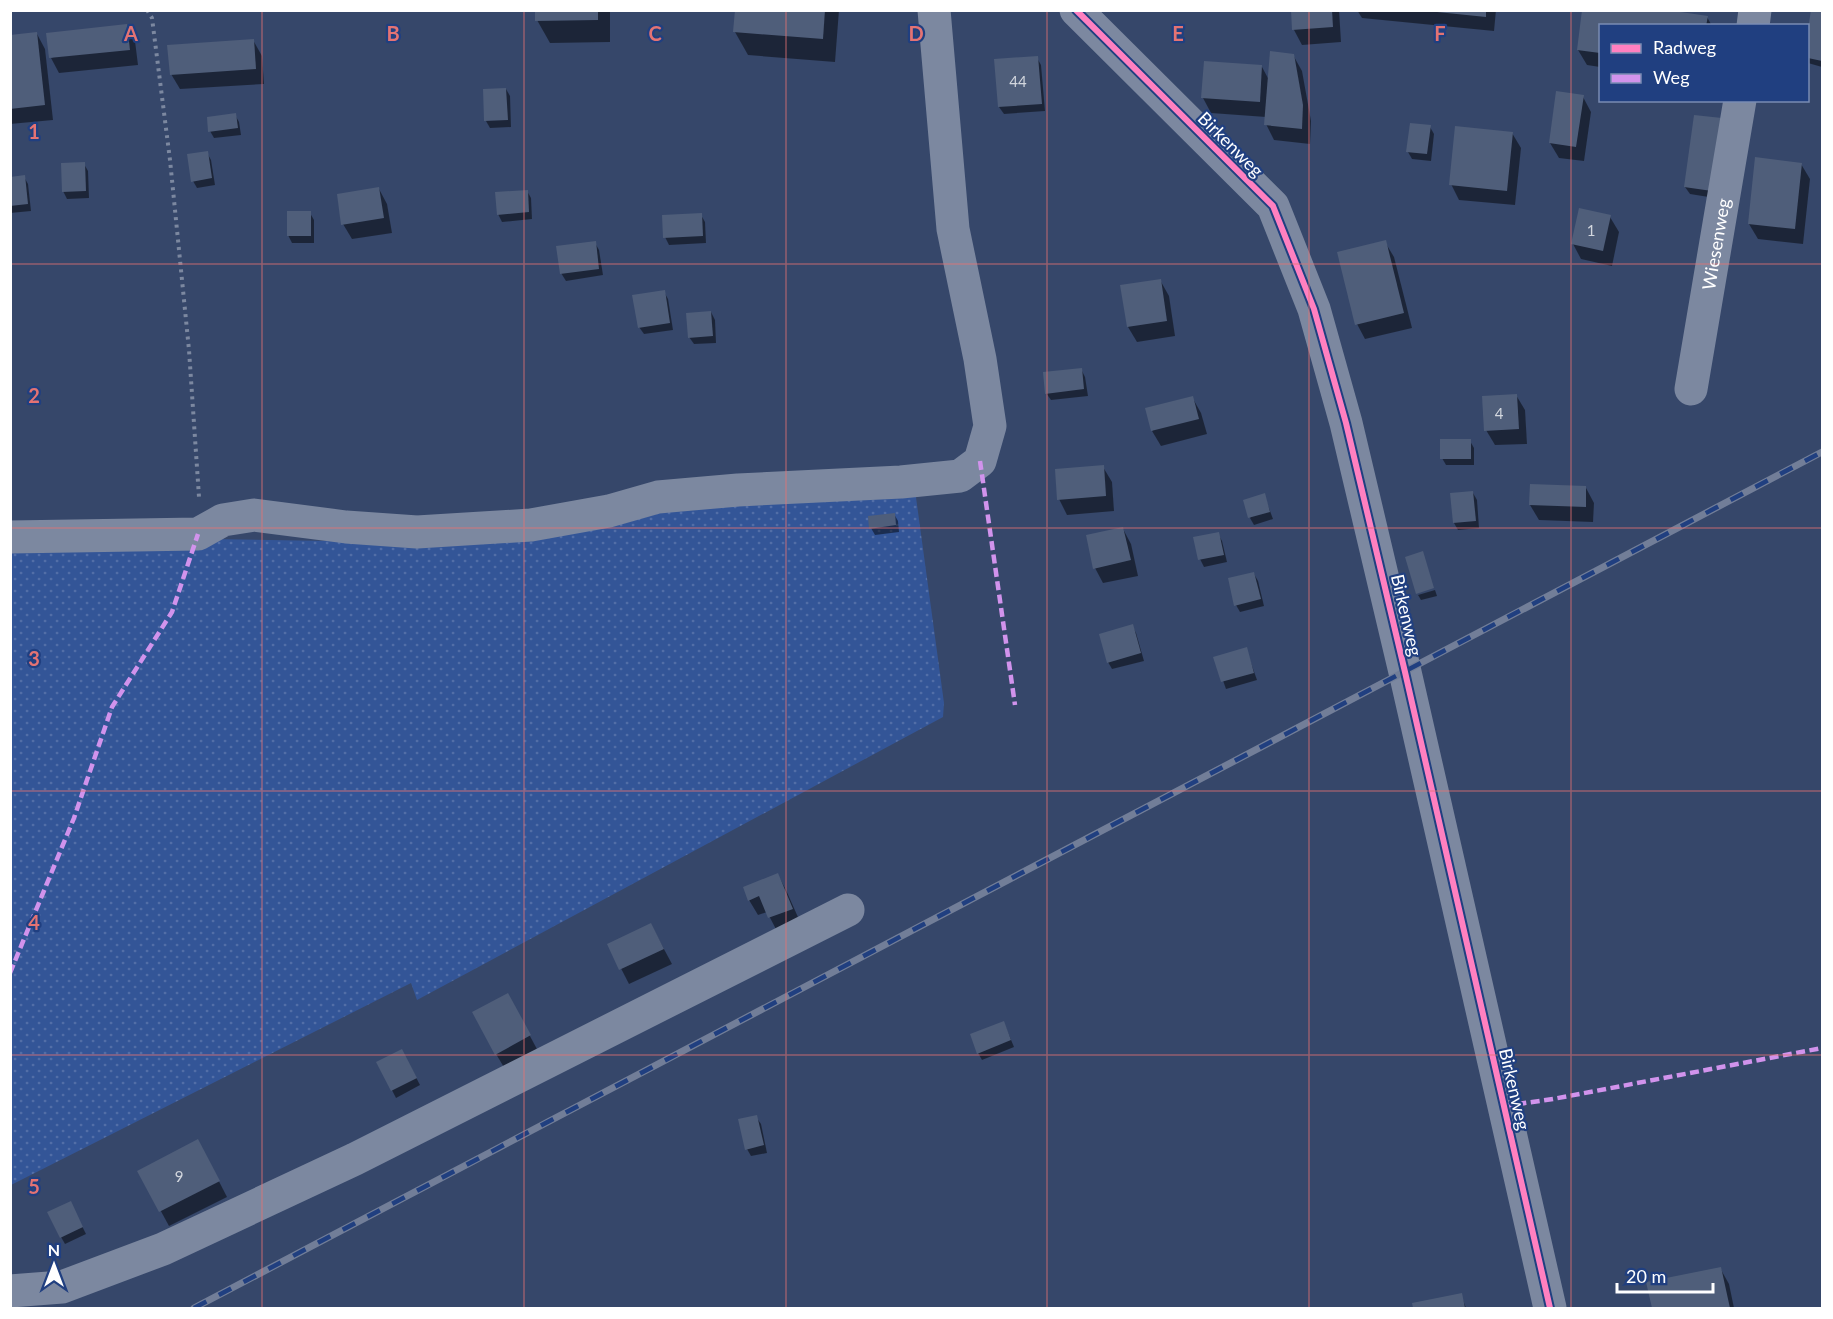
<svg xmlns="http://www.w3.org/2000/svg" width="1833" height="1319" viewBox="0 0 1833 1319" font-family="Lato,sans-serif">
  <defs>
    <pattern id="grass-dots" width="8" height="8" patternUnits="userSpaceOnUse" patternTransform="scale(1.5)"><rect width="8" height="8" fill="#335597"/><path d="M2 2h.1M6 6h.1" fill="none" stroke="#526ea7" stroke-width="1.8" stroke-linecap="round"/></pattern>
  </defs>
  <rect width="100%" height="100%" fill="#36476a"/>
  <path fill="url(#grass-dots)" d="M 915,490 L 944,703 L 943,717 L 417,1000 L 411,983 L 11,1185 L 11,544 L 206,539 L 389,542 L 665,505 Z"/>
  <g fill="#0007">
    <path d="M 537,10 L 610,10 L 610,42 L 550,43 L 537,20 Z"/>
    <path d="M 737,10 L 839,10 L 835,62 L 748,55 L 735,32 Z"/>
    <path d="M 1292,10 L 1339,10 L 1341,42 L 1302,45 L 1294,30 Z"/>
    <path d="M 1357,10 L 1496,10 L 1494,31 L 1362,18 Z"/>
    <path d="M 1583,10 L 1707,17 L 1712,26 L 1600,26 L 1600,67 L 1587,65 L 1578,50 Z"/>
    <path d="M 1812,10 L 1822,12 L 1822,67 L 1808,63 L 1808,38 Z"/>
    <path d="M 126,26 L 135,41 L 138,65 L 59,73 L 51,58 Z"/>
    <path d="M 37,34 L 45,49 L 53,120 L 10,124 L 10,37 Z"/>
    <path d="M 253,40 L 262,56 L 264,84 L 180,89 L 171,74 Z"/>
    <path d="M 1293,55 L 1302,71 L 1311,121 L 1310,144 L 1274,140 L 1266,124 L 1266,117 L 1211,113 L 1203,98 L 1262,67 L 1269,80 Z"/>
    <path d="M 1037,58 L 1041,65 L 1045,111 L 1004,114 L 999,107 Z"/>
    <path d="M 506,89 L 510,96 L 511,127 L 490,128 L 486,121 Z"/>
    <path d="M 1583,97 L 1591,112 L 1584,161 L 1559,158 L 1550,143 Z"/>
    <path d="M 235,115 L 239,122 L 241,135 L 214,138 L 210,131 Z"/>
    <path d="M 1430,127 L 1434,134 L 1431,161 L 1412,159 L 1408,152 Z"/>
    <path d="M 1512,133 L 1521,148 L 1515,205 L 1459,200 L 1451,184 Z"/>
    <path d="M 207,153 L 211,160 L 215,185 L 197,188 L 193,181 Z"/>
    <path d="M 84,164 L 88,171 L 89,198 L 67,199 L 63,191 Z"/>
    <path d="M 1801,164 L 1810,179 L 1803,244 L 1758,239 L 1749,224 Z"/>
    <path d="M 1718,175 L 1715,198 L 1690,194 L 1685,187 Z"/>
    <path d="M 24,177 L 28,184 L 31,211 L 10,213 L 10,178 Z"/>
    <path d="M 379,189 L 387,204 L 392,233 L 352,239 L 343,224 Z"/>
    <path d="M 527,191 L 531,198 L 532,219 L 502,222 L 498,214 Z"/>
    <path d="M 310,213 L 314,220 L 314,243 L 292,243 L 288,235 Z"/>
    <path d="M 701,215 L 705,222 L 706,243 L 669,245 L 665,237 Z"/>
    <path d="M 1610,217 L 1619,232 L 1612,266 L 1581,259 L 1573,244 Z"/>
    <path d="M 1385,242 L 1394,257 L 1412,328 L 1365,339 L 1357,324 Z"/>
    <path d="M 595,243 L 599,250 L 603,275 L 566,281 L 561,273 Z"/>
    <path d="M 1160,280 L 1169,296 L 1175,336 L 1137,342 L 1128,327 Z"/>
    <path d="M 664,292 L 668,299 L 673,330 L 644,334 L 639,327 Z"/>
    <path d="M 711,312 L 715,320 L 716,343 L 694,344 L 689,337 Z"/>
    <path d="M 1081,369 L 1085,377 L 1088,396 L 1051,400 L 1046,393 Z"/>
    <path d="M 1516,395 L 1525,410 L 1527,444 L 1495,445 L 1486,430 Z"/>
    <path d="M 1192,397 L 1201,413 L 1207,434 L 1161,446 L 1152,431 Z"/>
    <path d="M 1470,441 L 1474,448 L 1474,465 L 1446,465 L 1442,458 Z"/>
    <path d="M 1103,467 L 1112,482 L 1114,511 L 1067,515 L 1059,499 Z"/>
    <path d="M 1586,488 L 1594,503 L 1593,522 L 1539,520 L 1530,505 Z"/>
    <path d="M 1473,493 L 1477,500 L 1479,528 L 1458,530 L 1454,523 L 1452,495 Z"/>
    <path d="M 1264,495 L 1273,519 L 1254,525 L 1250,518 Z"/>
    <path d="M 894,514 L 898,521 L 899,532 L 875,535 L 871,528 Z"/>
    <path d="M 1123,529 L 1131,544 L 1138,576 L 1103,583 L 1095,568 Z"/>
    <path d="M 1218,534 L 1222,541 L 1227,562 L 1204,567 L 1200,559 Z"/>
    <path d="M 1254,574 L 1258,581 L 1264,606 L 1240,612 L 1236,605 Z"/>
    <path d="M 1435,590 L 1437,596 L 1421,600 L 1418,595 Z"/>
    <path d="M 1132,626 L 1136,633 L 1144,661 L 1112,669 L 1108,662 Z"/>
    <path d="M 1246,649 L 1257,680 L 1226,689 L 1215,658 Z"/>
    <path d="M 778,875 L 786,890 L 801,924 L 778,933 L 767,912 L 758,915 L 749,900 Z"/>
    <path d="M 651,925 L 672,964 L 629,984 L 609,945 Z"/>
    <path d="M 516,1010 L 538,1051 L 505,1069 L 496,1054 Z"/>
    <path d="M 1004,1023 L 1014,1047 L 982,1060 L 978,1053 Z"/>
    <path d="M 406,1058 L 420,1085 L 396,1098 L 378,1063 Z"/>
    <path d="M 756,1117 L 761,1124 L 767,1153 L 751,1156 L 747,1149 Z"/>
    <path d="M 206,1156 L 227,1197 L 169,1226 L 139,1171 Z"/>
    <path d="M 74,1210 L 86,1234 L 65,1244 L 61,1237 Z"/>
    <path d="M 1720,1268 L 1729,1284 L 1734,1308 L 1653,1308 L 1648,1283 Z"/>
    <path d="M 1461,1295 L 1466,1308 L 1414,1308 L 1414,1304 Z"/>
  </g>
  <g fill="#4f5e7a">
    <path d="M 535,10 L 598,10 L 598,20 L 535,21 Z"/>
    <path d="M 735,10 L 825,10 L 823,39 L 733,32 Z"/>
    <path d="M 1291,10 L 1332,10 L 1333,27 L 1292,30 Z"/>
    <path d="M 1437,10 L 1486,10 L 1486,17 L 1437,12 Z"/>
    <path d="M 1582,10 L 1667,10 L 1708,16 L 1706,26 L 1600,26 L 1600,53 L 1577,50 Z"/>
    <path d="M 1811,10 L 1822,10 L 1822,61 L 1808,58 L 1808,29 Z"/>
    <path d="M 127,24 L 130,50 L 49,58 L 46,33 Z"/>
    <path d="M 37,32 L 45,105 L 10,109 L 10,35 Z"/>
    <path d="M 254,39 L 256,69 L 170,75 L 167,45 Z"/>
    <path d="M 1270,51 L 1294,54 L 1303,105 L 1302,129 L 1264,125 Z"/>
    <path d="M 1038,56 L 1042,104 L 998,107 L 994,59 Z"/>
    <path d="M 1204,61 L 1262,65 L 1260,102 L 1201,98 Z"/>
    <path d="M 506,88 L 508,120 L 484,121 L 483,89 Z"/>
    <path d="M 1556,91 L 1584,95 L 1576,147 L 1549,143 Z"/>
    <path d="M 236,113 L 238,128 L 208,132 L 207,117 Z"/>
    <path d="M 1694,115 L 1722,118 L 1712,191 L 1684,187 Z"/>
    <path d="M 1410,123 L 1431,125 L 1427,154 L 1406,152 Z"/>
    <path d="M 1455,126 L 1513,132 L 1507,191 L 1449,185 Z"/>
    <path d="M 208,151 L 212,178 L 191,182 L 187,154 Z"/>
    <path d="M 1755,157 L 1802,163 L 1795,229 L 1748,224 Z"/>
    <path d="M 85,162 L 86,191 L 62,192 L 61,163 Z"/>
    <path d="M 25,175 L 28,204 L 10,206 L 10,177 Z"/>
    <path d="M 379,187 L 384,218 L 341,225 L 337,194 Z"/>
    <path d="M 528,190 L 529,212 L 497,215 L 495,192 Z"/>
    <path d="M 1579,208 L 1611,215 L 1603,251 L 1571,244 Z"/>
    <rect x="287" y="211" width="24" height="25"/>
    <path d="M 702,213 L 703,236 L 663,238 L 662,215 Z"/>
    <path d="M 1386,240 L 1404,313 L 1355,325 L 1337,252 Z"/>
    <path d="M 596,241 L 599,269 L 560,274 L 556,246 Z"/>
    <path d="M 1161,279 L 1167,321 L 1127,327 L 1120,285 Z"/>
    <path d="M 665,290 L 670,323 L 638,328 L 632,295 Z"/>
    <path d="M 711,311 L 713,336 L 688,338 L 686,313 Z"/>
    <path d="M 1082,368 L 1084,389 L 1045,394 L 1043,372 Z"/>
    <path d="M 1517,394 L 1519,429 L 1484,431 L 1482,396 Z"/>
    <path d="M 1193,396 L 1199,419 L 1151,431 L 1145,408 Z"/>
    <rect x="1440" y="439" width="31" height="20"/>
    <path d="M 1104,465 L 1106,496 L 1057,500 L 1055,469 Z"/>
    <path d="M 1530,484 L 1586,486 L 1586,507 L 1529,505 Z"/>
    <path d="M 1473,491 L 1476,521 L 1453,523 L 1450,493 Z"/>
    <path d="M 1265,493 L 1270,512 L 1248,518 L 1243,500 Z"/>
    <path d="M 895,513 L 896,525 L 869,529 L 868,516 Z"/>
    <path d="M 1123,527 L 1131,560 L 1093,569 L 1086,535 Z"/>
    <path d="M 1219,532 L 1224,555 L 1198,560 L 1193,537 Z"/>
    <path d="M 1423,551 L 1434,588 L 1416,594 L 1405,557 Z"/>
    <path d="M 1254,572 L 1261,599 L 1234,606 L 1228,578 Z"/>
    <path d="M 1133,624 L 1141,653 L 1107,663 L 1099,634 Z"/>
    <path d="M 1247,647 L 1254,673 L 1221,682 L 1213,657 Z"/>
    <path d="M 778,873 L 793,909 L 768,918 L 759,896 L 748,901 L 743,887 Z"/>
    <path d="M 651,923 L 664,949 L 619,970 L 607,944 Z"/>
    <path d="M 508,993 L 531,1035 L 495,1055 L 472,1012 Z"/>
    <path d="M 1004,1021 L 1011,1040 L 977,1054 L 970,1034 Z"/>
    <path d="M 402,1049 L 417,1078 L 391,1091 L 376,1062 Z"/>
    <path d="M 757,1115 L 764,1145 L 745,1150 L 738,1119 Z"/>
    <path d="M 198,1139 L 220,1181 L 159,1212 L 137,1171 Z"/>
    <path d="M 71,1201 L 83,1227 L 60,1238 L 47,1212 Z"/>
    <path d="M 1721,1267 L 1730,1308 L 1652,1308 L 1646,1282 Z"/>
    <path d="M 1462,1293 L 1465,1308 L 1413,1308 L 1412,1303 Z"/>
  </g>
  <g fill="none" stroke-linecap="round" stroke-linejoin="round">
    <path stroke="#7c88a0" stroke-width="4" stroke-dasharray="3 4.5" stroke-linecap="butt" d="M 147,10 L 152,18 L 170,160 L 189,350 L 199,497"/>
    <g stroke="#7c88a0" stroke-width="33">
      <path d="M 1076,10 L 1273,206 L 1314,309 L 1346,423 L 1405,672 L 1550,1308"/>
      <path d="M 1753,26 L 1755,10"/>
      <path id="s1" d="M 1691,389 L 1740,100"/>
      <path d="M 10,537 L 198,534 L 223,520 L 254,515 L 346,527 L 417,532 L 531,525 L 609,511 L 658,497 L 738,490 L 901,482 L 960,476 L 980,461 L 990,426 L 980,359 L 953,229 L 934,10"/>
      <path d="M 10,1291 L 62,1287 L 163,1249 L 355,1159 L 848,910"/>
    </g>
    <g stroke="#727e98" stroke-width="7">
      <path id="rail" d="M 194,1308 L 1822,452"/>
    </g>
    <use href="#rail" stroke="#203f80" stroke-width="4.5" stroke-dasharray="14" stroke-linecap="butt"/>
    <g stroke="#d193ec" stroke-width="4.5" stroke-dasharray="9 4.5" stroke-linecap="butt">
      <path d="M 980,461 L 1015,705"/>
      <path d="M 10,973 L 74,818 L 112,707 L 172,612 L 198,534"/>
      <path d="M 1504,1106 L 1553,1099 L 1822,1048"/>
    </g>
    <g stroke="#203f80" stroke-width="10">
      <path id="cycleway" d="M 1076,10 L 1273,206 L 1314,309 L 1346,423 L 1405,672 L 1550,1308"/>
    </g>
    <use href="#cycleway" stroke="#ff80c0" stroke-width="6"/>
  </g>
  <path fill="none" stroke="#e47373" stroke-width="1.5" stroke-opacity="0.55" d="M 262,10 L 262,1308M 524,10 L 524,1308M 786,10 L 786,1308M 1047,10 L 1047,1308M 1309,10 L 1309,1308M 1571,10 L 1571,1308M 10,264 L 1822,264M 10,528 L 1822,528M 10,791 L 1822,791M 10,1055 L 1822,1055"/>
  <g text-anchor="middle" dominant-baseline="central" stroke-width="4.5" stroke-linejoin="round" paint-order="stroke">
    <g font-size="15" fill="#d3d7de">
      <text x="1018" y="81">44</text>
      <text x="1591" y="230">1</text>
      <text x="1499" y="413">4</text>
      <text x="179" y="1176">9</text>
    </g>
    <g font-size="18" fill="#fff" stroke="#203f80">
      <text transform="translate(1231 144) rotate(45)">Birkenweg</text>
      <text stroke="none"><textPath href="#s1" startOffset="147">Wiesenweg</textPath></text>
      <text transform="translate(1407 615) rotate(77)">Birkenweg</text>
      <text transform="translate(1515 1089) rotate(77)">Birkenweg</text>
    </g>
  </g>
  <g font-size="20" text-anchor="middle" font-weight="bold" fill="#e47373" stroke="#203f80" stroke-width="4.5" stroke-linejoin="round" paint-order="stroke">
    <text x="131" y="41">A</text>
    <text x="393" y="41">B</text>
    <text x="655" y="41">C</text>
    <text x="916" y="41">D</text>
    <text x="1178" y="41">E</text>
    <text x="1440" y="41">F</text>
    <text x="34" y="139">1</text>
    <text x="34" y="403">2</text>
    <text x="34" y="666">3</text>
    <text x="34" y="930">4</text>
    <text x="34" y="1194">5</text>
  </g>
  <rect width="1833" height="1319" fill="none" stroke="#ffffff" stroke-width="24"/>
  <rect x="1599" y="24" width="210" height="78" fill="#203f80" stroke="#798cb3" stroke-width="1.5"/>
  <rect x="1611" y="44" width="30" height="9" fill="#ff80c0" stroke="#798cb3" stroke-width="1.5"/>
  <text x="1653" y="54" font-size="18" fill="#ffffff">Radweg</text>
  <rect x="1611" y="74" width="30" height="9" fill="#d193ec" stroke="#798cb3" stroke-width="1.5"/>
  <text x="1653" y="84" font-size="18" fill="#ffffff">Weg</text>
  <g transform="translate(54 1265)" stroke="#203f80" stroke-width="4.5" paint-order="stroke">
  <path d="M0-4.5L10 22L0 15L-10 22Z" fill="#ffffff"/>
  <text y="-9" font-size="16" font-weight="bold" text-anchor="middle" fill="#ffffff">N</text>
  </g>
  <path d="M1617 1283v9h96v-9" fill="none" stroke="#ffffff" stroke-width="3"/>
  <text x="1626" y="1283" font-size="18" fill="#ffffff" stroke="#203f80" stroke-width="4.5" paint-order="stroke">20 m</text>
</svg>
